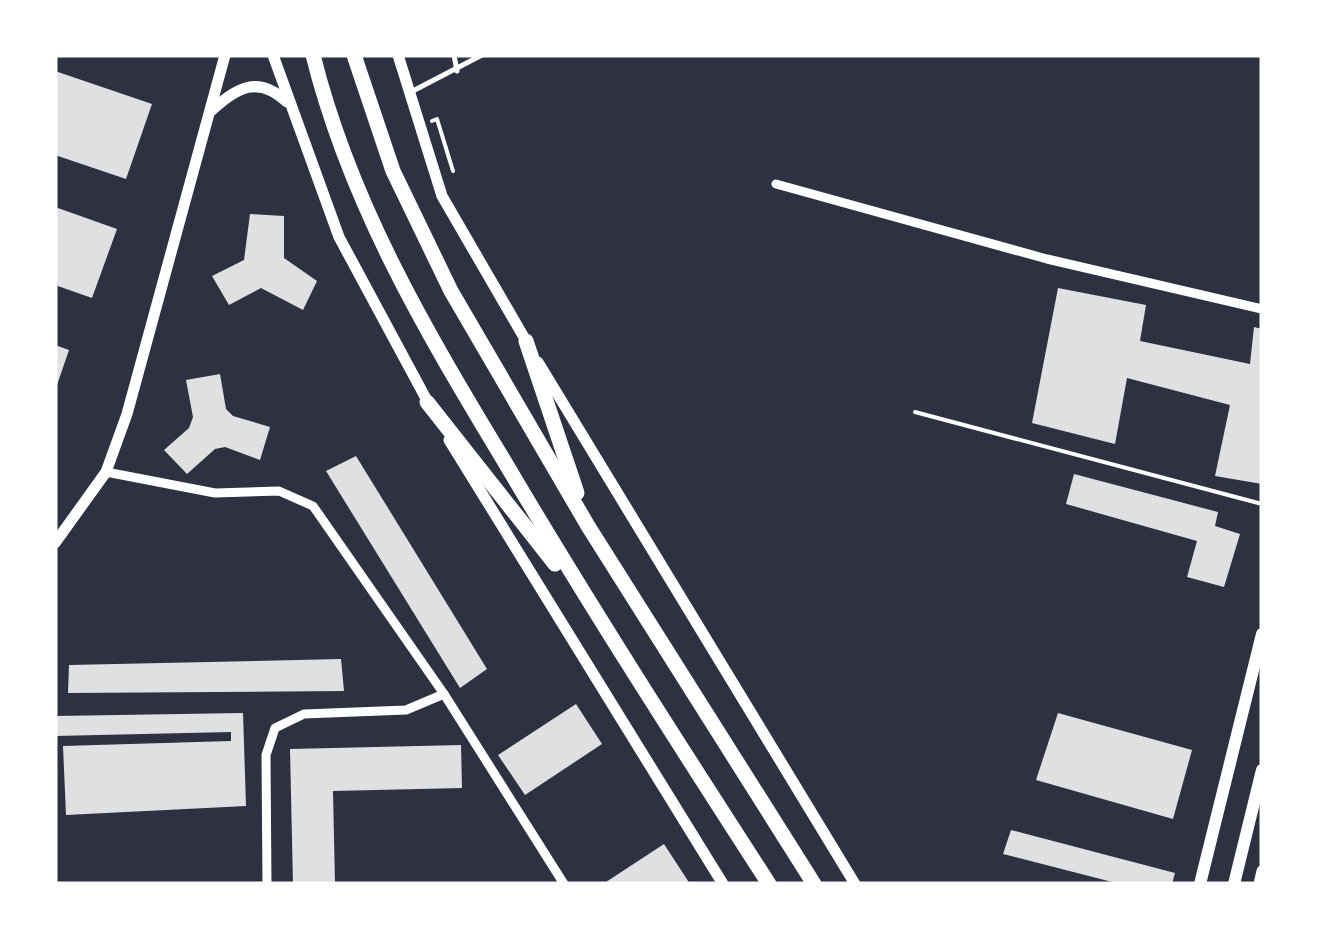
<svg xmlns="http://www.w3.org/2000/svg" width="1317" height="939" viewBox="0 0 1317 939" font-family="'Libre Baskerville',serif">
  <rect width="100%" height="100%" fill="#2d3142"/>
  <g fill="#e0e0e3">
    <path d="M 55,71 L 152,104 L 126,179 L 55,155 Z"/>
    <path d="M 55,207 L 117,229 L 92,298 L 55,285 Z"/>
    <path d="M 250,214 L 284,216 L 284,258 L 317,281 L 303,310 L 261,288 L 229,305 L 212,276 L 244,260 Z"/>
    <path d="M 1058,288 L 1146,305 L 1140,341 L 1250,364 L 1254,327 L 1262,329 L 1262,484 L 1215,476 L 1230,405 L 1127,378 L 1115,444 L 1032,423 Z"/>
    <path d="M 55,345 L 69,350 L 56,388 L 55,388 Z"/>
    <path d="M 220,374 L 226,409 L 233,416 L 270,427 L 260,460 L 225,447 L 215,449 L 187,474 L 164,450 L 189,428 L 193,417 L 186,380 Z"/>
    <path d="M 356,456 L 487,669 L 460,688 L 326,471 Z"/>
    <path d="M 1074,474 L 1218,512 L 1215,526 L 1240,534 L 1224,587 L 1187,577 L 1197,541 L 1066,504 Z"/>
    <path d="M 341,659 L 344,691 L 68,693 L 69,665 Z"/>
    <path d="M 576,704 L 602,744 L 525,795 L 498,755 Z"/>
    <path d="M 243,713 L 246,806 L 66,815 L 63,746 L 231,741 L 231,732 L 55,736 L 55,716 Z"/>
    <path d="M 1058,713 L 1192,750 L 1173,819 L 1036,780 Z"/>
    <path d="M 461,745 L 462,788 L 333,791 L 335,884 L 293,884 L 290,749 Z"/>
    <path d="M 1011,830 L 1175,873 L 1172,884 L 1120,884 L 1003,854 Z"/>
    <path d="M 664,844 L 690,884 L 603,884 Z"/>
  </g>
  <g fill="none" stroke-linecap="round" stroke-linejoin="round">
    <g stroke="#fff" stroke-width="4">
      <path d="M 432,121 L 437,119 L 453,171"/>
      <path d="M 915,412 L 1262,504"/>
    </g>
    <g stroke="#fff" stroke-width="5">
      <path d="M 454,55 L 457,71"/>
      <path d="M 409,93 L 482,55"/>
    </g>
    <g stroke="#fff" stroke-width="9">
      <path d="M 776,184 L 1047,259 L 1262,309"/>
      <path d="M 106,472 L 215,493 L 279,491 L 313,506 L 444,694 L 564,884"/>
      <path d="M 267,884 L 266,755 L 275,728 L 304,714 L 406,710 L 444,694"/>
    </g>
    <g stroke="#fff" stroke-width="11">
      <path d="M 273,55 L 339,237 L 430,406"/>
      <path d="M 398,55 L 442,196 L 529,346"/>
      <path d="M 211,111 C 237,87 258,75 287,102"/>
      <path d="M 538,362 L 855,884"/>
      <path d="M 449,440 L 723,884"/>
      <path d="M 55,543 L 106,472 L 127,414 L 225,55"/>
      <path d="M 1259,884 L 1262,871"/>
    </g>
    <g stroke="#fff" stroke-width="12">
      <path d="M 1200,884 L 1262,634"/>
      <path d="M 1234,884 L 1262,770"/>
    </g>
    <g stroke="#fff" stroke-width="15">
      <path d="M 313,55 C 350,203 425,330 503,459 C 588,603 678,743 769,884"/>
      <path d="M 354,55 L 393,171 L 451,291 L 588,526 L 814,884"/>
      <path d="M 526,341 L 577,493"/>
      <path d="M 427,402 L 555,564"/>
    </g>
  </g>
  <rect width="1317" height="939" fill="none" stroke="#ffffff" stroke-width="115"/>
</svg>
